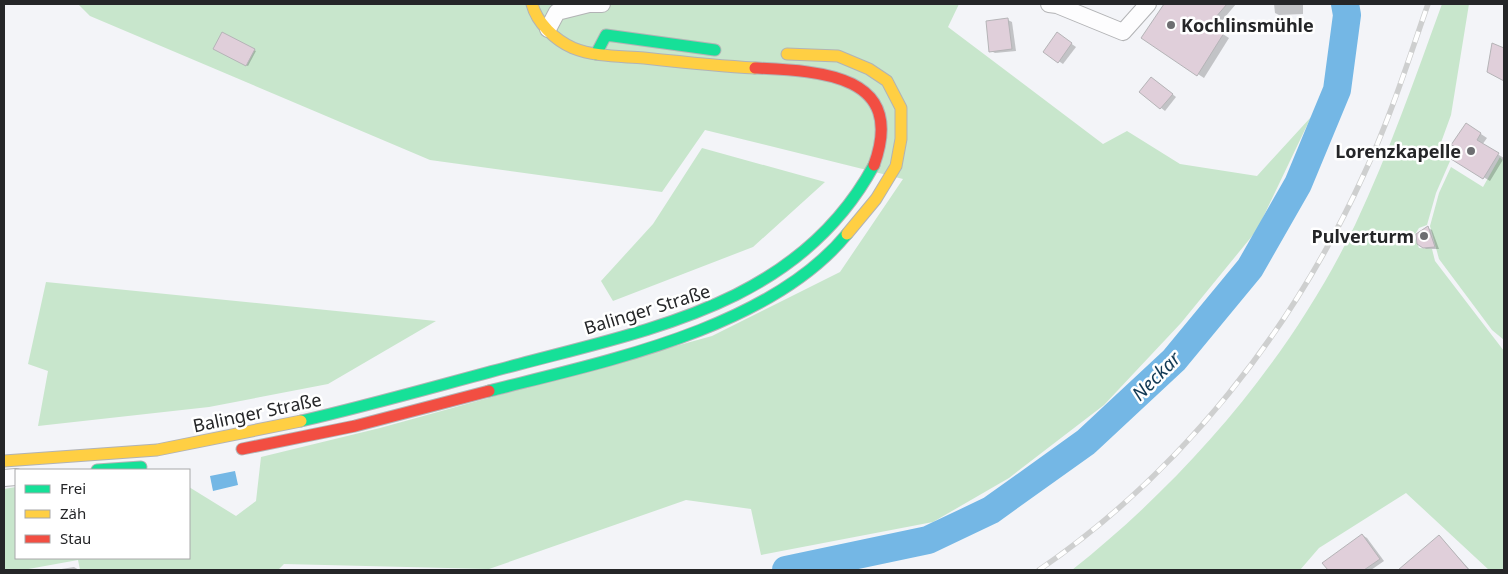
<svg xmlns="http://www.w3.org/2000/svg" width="1508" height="574" viewBox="0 0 1508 574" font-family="'Noto Sans',sans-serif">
  <rect width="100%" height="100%" fill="#f3f4f8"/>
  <g fill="#c8e6cc">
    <path d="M 78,4 L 959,4 L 948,27 L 1103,144 L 1127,131 L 1180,164 L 1257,176 L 1311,117 L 1257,230 L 1181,323 L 1104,405 L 1009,478 L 933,522 L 761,555 L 751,509 L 686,500 L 489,569 L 284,564 L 278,570 L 80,570 L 78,560 L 23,570 L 4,570 L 4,489 L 16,487 L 16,558 L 189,558 L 189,487 L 236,516 L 256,501 L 261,457 L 380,428 L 712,336 L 840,272 L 903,179 L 705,130 L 662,192 L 430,160 L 90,16 Z"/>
    <path d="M 1442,4 L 1469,4 L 1451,115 L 1439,148 L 1450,161 L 1436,193 L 1427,225 L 1419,228 L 1414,236 L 1419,248 L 1432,249 L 1435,261 L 1504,351 L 1504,570 L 1489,570 L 1406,493 L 1319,548 L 1300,570 L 1072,570 C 1188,478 1290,359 1355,225 C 1389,153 1415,78 1442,4 Z"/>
    <path d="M 702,148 L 825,182 L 753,247 L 613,301 L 601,281 L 653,224 Z"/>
    <path d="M 1500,157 L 1504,162 L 1504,340 L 1492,330 L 1439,259 L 1430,226 L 1439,193 L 1451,167 L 1483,187 Z"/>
    <path d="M 46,282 L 436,321 L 328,384 L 209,407 L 38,426 L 48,371 L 28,364 Z"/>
  </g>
  <path fill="#74b7e5" d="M 235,471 L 238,485 L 213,491 L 210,476 Z"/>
  <g fill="#0003">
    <path d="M 1166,4 L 1236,4 L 1215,29 L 1229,38 L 1204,78 L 1143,38 Z"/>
    <path d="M 1274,4 L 1303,4 L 1303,14 L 1279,15 L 1275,13 Z"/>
    <path d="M 1008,20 L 1012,22 L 1016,51 L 995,53 L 991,51 Z"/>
    <path d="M 223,34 L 256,51 L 248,66 L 215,49 Z"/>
    <path d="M 1062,37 L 1076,47 L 1063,64 L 1045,52 Z"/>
    <path d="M 1156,81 L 1176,97 L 1165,111 L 1141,92 Z"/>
    <path d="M 1472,128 L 1487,138 L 1482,145 L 1504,158 L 1490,181 L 1452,158 Z"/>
    <path d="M 1428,228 L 1432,230 L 1439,249 L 1426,249 L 1421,246 Z"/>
    <path d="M 1362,535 L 1367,538 L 1384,561 L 1371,570 L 1330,570 L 1324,563 Z"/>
    <path d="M 1439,536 L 1470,570 L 1404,570 L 1407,564 Z"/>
    <path d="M 74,567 L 79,570 L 55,570 Z"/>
  </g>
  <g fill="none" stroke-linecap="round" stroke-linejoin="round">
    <path stroke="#74b7e5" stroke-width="28" d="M 786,570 L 928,540 L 991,510 L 1086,442 L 1174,360 L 1250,268 L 1298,184 L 1337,90 L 1347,15 L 1345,4"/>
  </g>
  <g fill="#e0cfda" stroke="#b5b4b7">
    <path d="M 1164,4 L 1227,4 L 1210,24 L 1224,33 L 1197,76 L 1141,38 Z"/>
    <path d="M 1008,18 L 1012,49 L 989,52 L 986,21 Z"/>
    <path d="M 222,32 L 255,49 L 246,66 L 213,49 Z"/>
    <path d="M 1057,32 L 1072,43 L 1058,63 L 1043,52 Z"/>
    <path d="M 1492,43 L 1504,48 L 1504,81 L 1487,72 Z"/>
    <path d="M 1151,77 L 1173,94 L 1160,109 L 1139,92 Z"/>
    <path d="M 1466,123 L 1481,133 L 1477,140 L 1499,153 L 1483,179 L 1451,159 L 1449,154 L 1454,146 L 1451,145 Z"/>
    <path d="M 1428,226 L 1435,247 L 1423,248 L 1417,244 L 1416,234 Z"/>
    <path d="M 1362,534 L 1380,559 L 1364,570 L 1328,570 L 1322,563 Z"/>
    <path d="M 1439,535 L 1469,570 L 1398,570 Z"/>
  </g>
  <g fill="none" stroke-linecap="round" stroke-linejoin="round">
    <g stroke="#b2b3b5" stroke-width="18">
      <g id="street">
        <path d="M 1049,4 L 1057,5 L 1123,32 L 1148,4"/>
        <path d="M 548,29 L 557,12 L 589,4 L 602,4"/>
        <path d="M 4,478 L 16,477"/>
      </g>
    </g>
    <g stroke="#b2b3b5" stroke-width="13">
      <g id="fast">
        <path d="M 596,54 L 606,35 L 715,50"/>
        <path d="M 489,391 C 603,362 769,329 847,234"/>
        <path d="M 301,421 C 375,404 447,383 520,364 C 656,328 801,301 874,165"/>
        <path d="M 97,470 L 141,467"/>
      </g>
    </g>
    <g stroke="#b2b3b5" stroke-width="13">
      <g id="slow">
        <path d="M 532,4 C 537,23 555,40 573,48 C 595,57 621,56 644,58 C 681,62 718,66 755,68"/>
        <path d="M 787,54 L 838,56 L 869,69 L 887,81 L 901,108 L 901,139 L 896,166 L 876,199 L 847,234"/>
        <path d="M 4,461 L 157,450 L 301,421"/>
      </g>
    </g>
    <g stroke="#b2b3b5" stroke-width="13">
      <g id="jam">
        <path d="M 755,68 C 820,71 907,74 874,165"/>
        <path d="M 242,449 L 355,426 L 489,391"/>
      </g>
    </g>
    <use href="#street" stroke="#fdfdfe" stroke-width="16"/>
    <use href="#fast" stroke="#16e098" stroke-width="11"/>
    <use href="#slow" stroke="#ffcf43" stroke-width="11"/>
    <use href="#jam" stroke="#f24e42" stroke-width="11"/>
    <g stroke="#cecfcf" stroke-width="5.5">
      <path id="rail" d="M 1039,570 C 1182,472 1293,330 1364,174 C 1390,119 1408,61 1428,4"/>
    </g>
    <use href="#rail" stroke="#fff" stroke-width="4" stroke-dasharray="11" stroke-linecap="butt"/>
  </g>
  <g fill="#6d6e71" stroke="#fff" stroke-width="2">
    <circle cx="1171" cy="25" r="5"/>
    <circle cx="1471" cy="151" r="5"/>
    <circle cx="1424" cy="236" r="5"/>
  </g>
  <g text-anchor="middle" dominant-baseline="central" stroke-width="5" stroke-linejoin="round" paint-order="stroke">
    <g font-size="18" font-weight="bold" fill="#252628" stroke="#fff" text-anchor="end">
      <text x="1181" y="25" text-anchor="start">Kochlinsmühle</text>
      <text x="1461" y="151">Lorenzkapelle</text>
      <text x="1414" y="236">Pulverturm</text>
    </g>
    <g font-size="18" fill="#252628" stroke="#fff">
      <text transform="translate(647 309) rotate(-17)">Balinger Straße</text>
      <text transform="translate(257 412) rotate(-12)">Balinger Straße</text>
    </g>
    <g font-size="19" font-style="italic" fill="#123954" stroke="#fff">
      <text transform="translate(1156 376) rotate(-45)">Neckar</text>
    </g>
  </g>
  <rect width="1508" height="574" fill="none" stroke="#252628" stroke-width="10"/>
  <rect x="15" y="469" width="175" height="90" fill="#ffffff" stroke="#a8a8a9"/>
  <rect x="25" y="485" width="25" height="8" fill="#16e098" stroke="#a8a8a9"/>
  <text x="60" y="494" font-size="15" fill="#252628">Frei</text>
  <rect x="25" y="510" width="25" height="8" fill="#ffcf43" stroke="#a8a8a9"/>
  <text x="60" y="519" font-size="15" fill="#252628">Zäh</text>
  <rect x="25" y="535" width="25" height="8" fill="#f24e42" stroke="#a8a8a9"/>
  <text x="60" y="544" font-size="15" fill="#252628">Stau</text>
</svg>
